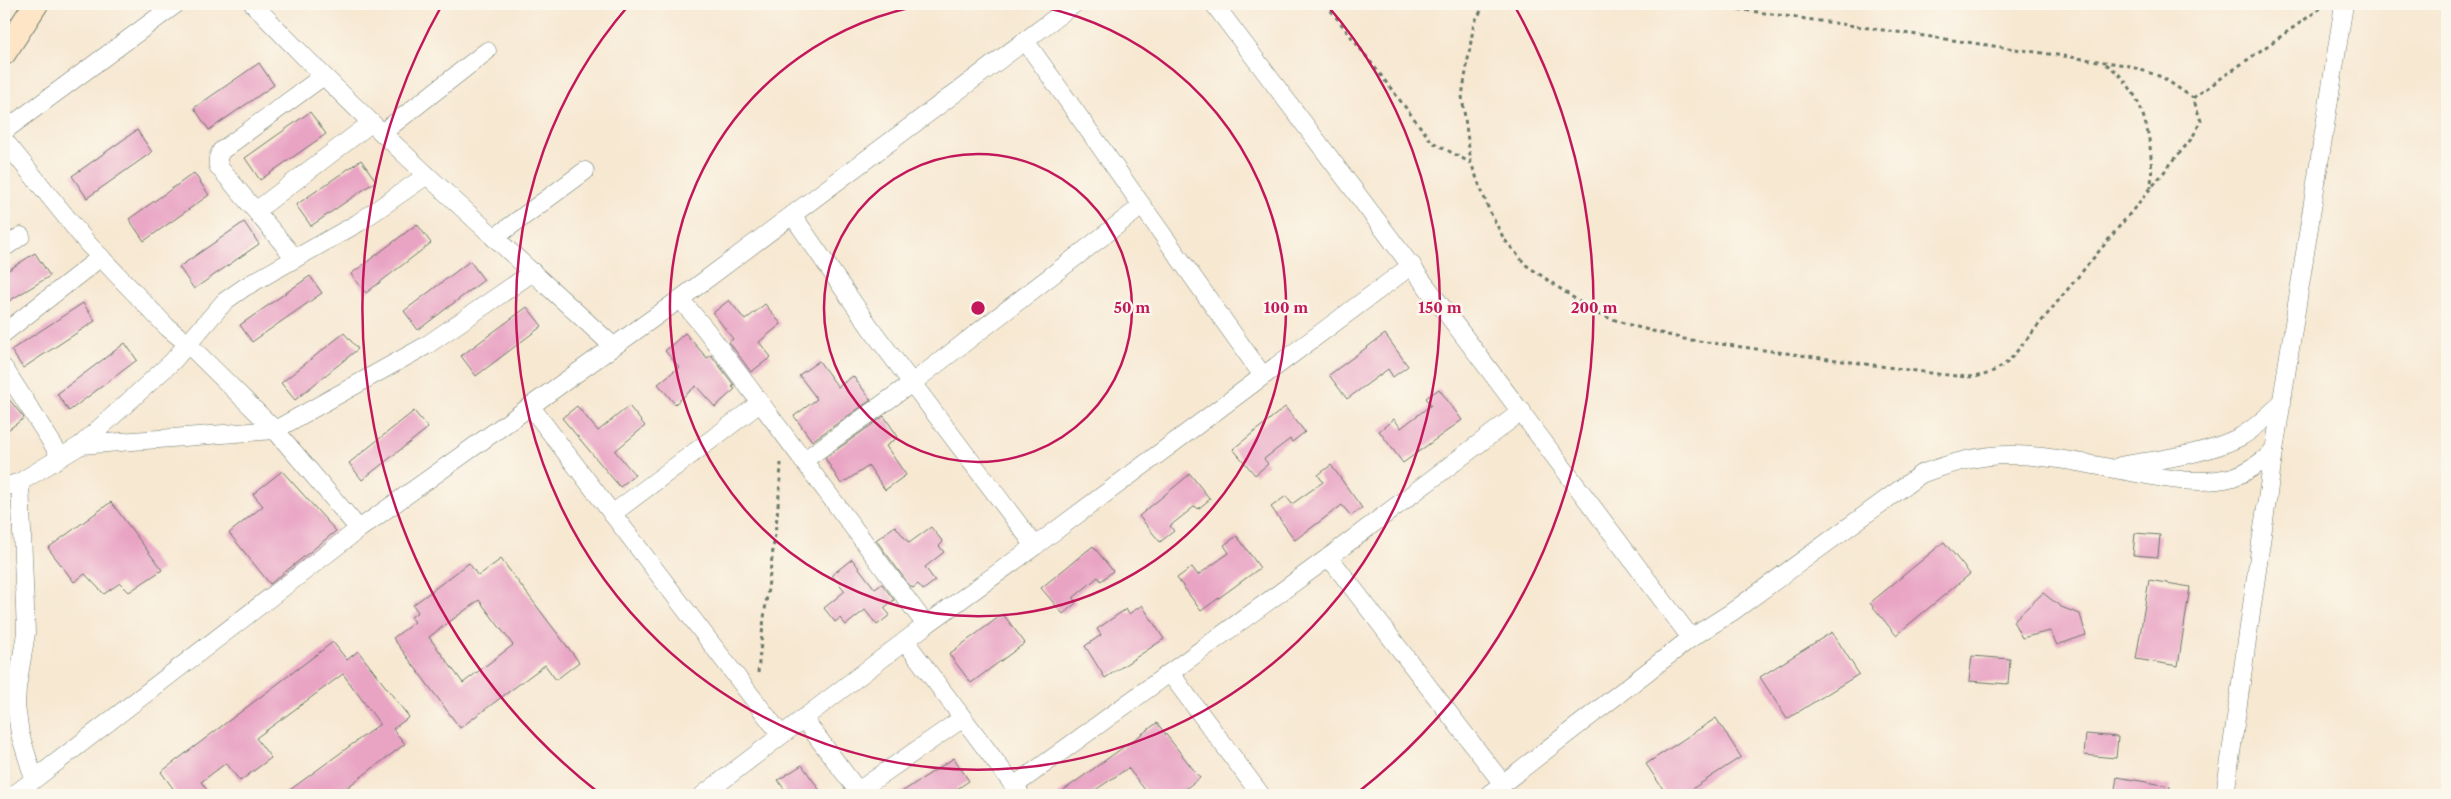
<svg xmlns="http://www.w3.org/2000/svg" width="2451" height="799" viewBox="0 0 2451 799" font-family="'Libre Caslon Text',serif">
  <rect width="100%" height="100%" fill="#fbf7ec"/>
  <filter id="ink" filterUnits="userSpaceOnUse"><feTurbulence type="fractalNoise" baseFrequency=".02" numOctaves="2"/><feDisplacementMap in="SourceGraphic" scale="10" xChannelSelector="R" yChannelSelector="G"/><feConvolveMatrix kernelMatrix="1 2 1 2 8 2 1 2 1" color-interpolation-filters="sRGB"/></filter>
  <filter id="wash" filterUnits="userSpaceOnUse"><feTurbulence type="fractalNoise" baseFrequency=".0096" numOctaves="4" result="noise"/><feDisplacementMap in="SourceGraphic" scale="20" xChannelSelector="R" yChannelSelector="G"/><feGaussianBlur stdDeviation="1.12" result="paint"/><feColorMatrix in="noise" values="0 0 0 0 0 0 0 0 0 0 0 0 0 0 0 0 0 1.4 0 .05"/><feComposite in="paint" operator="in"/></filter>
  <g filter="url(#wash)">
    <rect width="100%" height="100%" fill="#f7e8d2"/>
    <g id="blocks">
      <g fill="#e9a4c4" fill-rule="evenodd">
        <path d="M 259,63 L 274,85 L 209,130 L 194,108 Z"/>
        <path d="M 310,112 L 326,134 L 260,180 L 245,158 Z"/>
        <path d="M 137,130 L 152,152 L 87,198 L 72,176 Z"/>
        <path d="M 361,160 L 376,181 L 311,226 L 296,205 Z"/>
        <path d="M 194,173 L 209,195 L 144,241 L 129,219 Z"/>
        <path d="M 244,222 L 259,244 L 194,289 L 179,267 Z"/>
        <path d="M 417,224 L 431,243 L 366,293 L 351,274 Z"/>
        <path d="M 35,253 L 50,276 L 4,304 L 4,273 Z"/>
        <path d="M 470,261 L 484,280 L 418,330 L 404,311 Z"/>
        <path d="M 310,276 L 322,293 L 252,342 L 240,325 Z"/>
        <path d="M 729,300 L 745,320 L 765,304 L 781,324 L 759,342 L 771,357 L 751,372 L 729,342 L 733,339 L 713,313 Z"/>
        <path d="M 83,303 L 95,321 L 23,368 L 11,350 Z"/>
        <path d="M 527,307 L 542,326 L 476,376 L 461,356 Z"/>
        <path d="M 344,333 L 358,349 L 295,400 L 281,383 Z"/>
        <path d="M 685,333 L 707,358 L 711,355 L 734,385 L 732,387 L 735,389 L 715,407 L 696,386 L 675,404 L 658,384 L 679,367 L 665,351 Z"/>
        <path d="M 1385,334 L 1408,366 L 1393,377 L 1388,369 L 1347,399 L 1329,375 Z"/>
        <path d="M 125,343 L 137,360 L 69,411 L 57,394 Z"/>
        <path d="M 819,361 L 838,387 L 853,376 L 871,400 L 812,441 L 794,416 L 817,399 L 799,375 Z"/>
        <path d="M 1439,389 L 1462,420 L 1403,463 L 1379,431 L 1394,419 L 1401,428 L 1431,405 L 1426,398 Z"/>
        <path d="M 4,393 L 24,418 L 4,433 Z"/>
        <path d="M 577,406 L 598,431 L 629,406 L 645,426 L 615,451 L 635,475 L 620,487 L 562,418 Z"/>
        <path d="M 1285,407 L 1305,432 L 1292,442 L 1290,439 L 1264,459 L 1268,464 L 1255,475 L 1233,449 Z"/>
        <path d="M 414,411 L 428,428 L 362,480 L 349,463 Z"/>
        <path d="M 884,416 L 898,437 L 886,446 L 906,475 L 885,490 L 869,466 L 841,484 L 825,458 Z"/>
        <path d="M 1331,465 L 1362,508 L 1351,516 L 1342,505 L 1295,540 L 1271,507 L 1286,496 L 1292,504 L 1323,482 L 1318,475 Z"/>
        <path d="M 282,471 L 336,531 L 270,584 L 229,533 L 263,506 L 253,494 Z"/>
        <path d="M 1190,474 L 1210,499 L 1198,509 L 1195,506 L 1170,526 L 1174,531 L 1160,542 L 1139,516 Z"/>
        <path d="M 111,502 L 162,570 L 129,592 L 120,583 L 104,594 L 85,574 L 74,582 L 48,548 Z"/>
        <path d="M 895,526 L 909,543 L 931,527 L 943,542 L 939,546 L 944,552 L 925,567 L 935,581 L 923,590 L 918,584 L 913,588 L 910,586 L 876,540 Z"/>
        <path d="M 2135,533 L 2160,535 L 2158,557 L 2133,555 Z"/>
        <path d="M 1237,536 L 1260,568 L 1201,611 L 1177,578 L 1192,567 L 1198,575 L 1229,553 L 1224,545 Z"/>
        <path d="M 1944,542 L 1970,574 L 1896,635 L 1870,603 Z"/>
        <path d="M 1093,546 L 1113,571 L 1101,581 L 1098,577 L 1073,598 L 1076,603 L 1063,614 L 1041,588 Z"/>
        <path d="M 501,559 L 579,662 L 556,680 L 545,665 L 460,728 L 393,638 L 415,622 L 411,617 L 418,612 L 413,605 L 469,563 L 478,576 ZM 479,600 L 513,645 L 463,683 L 429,637 Z"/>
        <path d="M 852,559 L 875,589 L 882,584 L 894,600 L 884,608 L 890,615 L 877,625 L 865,610 L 846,625 L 840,618 L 835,622 L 824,608 L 845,591 L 832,575 Z"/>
        <path d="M 2149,580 L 2190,587 L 2178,666 L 2136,659 Z"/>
        <path d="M 2043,593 L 2061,607 L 2080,614 L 2086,635 L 2057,645 L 2050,631 L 2022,638 L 2013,621 Z"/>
        <path d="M 1142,605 L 1164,639 L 1105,678 L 1085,646 L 1101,635 L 1097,629 L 1126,609 L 1129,614 Z"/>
        <path d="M 1003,614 L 1025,643 L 971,683 L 949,654 Z"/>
        <path d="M 1832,632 L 1859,674 L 1787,719 L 1760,677 Z"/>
        <path d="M 333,642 L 347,660 L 358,651 L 409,717 L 393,729 L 405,744 L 337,795 L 283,795 L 380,724 L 343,674 L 256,738 L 271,758 L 240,781 L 226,763 L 201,782 L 211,795 L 178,795 L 161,772 Z"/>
        <path d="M 1972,656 L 2010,659 L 2008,684 L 1969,681 Z"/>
        <path d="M 1716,718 L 1741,757 L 1683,795 L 1667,795 L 1646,764 Z"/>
        <path d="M 1157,723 L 1200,778 L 1177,795 L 1149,795 L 1128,768 L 1088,795 L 1057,795 Z"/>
        <path d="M 2086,734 L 2118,737 L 2116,758 L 2084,755 Z"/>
        <path d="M 954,758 L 969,781 L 948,795 L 897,795 Z"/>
        <path d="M 802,765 L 823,795 L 788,795 L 778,780 Z"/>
        <path d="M 2117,777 L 2170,786 L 2169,795 L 2114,795 Z"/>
      </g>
    </g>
  </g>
  <g filter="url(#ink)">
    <use href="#blocks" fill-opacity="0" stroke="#6b796b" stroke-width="1"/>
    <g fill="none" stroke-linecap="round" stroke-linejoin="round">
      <g stroke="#6b796b" stroke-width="19">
        <g id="street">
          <path d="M 253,4 C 367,124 491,234 613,346"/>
          <path d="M 1214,4 L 1691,638"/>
          <path d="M 1026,42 L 1263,376"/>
          <path d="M 4,131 L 176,4"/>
          <path d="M 382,133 L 487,51"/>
          <path d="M 4,140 L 88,244 L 167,327 L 188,344 L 275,430 L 359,529"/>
          <path d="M 257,210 L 371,123"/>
          <path d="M 793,216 L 872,330 L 1035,546 L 926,625"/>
          <path d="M 494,238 L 585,171"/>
          <path d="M 4,248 L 21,236"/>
          <path d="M 295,258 L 218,166 L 218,158 L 221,151 L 322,77"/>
          <path d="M 680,299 L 706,330 L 926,625 L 703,795"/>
          <path d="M 4,333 L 101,257"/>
          <path d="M 4,368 L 61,457"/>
          <path d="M 531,407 L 781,735"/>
          <path d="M 81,445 L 275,430 L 427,345 L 533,272"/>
          <path d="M 803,461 L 912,383 L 1142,206"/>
          <path d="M 2120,466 C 2159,459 2204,455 2240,437 C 2256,428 2269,415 2282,403"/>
          <path d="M 20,482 L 26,633 L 17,687 L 16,706 L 20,734 L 34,779"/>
          <path d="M 4,487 L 20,482 L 81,445 L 172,362 L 225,301 L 245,287 L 358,223 L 427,175"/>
          <path d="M 612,514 L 760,403"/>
          <path d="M 1035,546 L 1412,265"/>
          <path d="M 1329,557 L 1503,784"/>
          <path d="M 905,641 L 1020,794"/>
          <path d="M 1170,673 L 1261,795"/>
          <path d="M 803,718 L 861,795"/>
          <path d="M 1014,786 L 1329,557 L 1522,411"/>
          <path d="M 858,791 L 963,718"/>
          <path d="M 14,795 L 359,529 L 680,299 L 1074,4"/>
          <path d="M 1488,795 L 1691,638 L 1732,612 L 1921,474 C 1951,463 1981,454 2014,455 C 2053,456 2092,465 2131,472 C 2163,478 2200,486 2233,477 C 2249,472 2261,463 2274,451"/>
          <path d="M 2225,795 L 2274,451 L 2344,4"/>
        </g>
      </g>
      <g stroke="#6b796b" stroke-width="26">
        <path id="secondary" d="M 4,53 L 36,4"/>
      </g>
      <g stroke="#6b796b" stroke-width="3" stroke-dasharray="4 4" stroke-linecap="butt">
        <path d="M 1326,4 L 1432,142 L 1471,163"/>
        <path d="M 1485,4 L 1474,23 L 1462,96 L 1471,163 L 1489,210 L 1504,239 L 1526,265 L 1597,314 L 1633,326 L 1684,339 L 1938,374 C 1971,377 1979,382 2008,362 L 2192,138 L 2201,121 L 2193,98 L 2162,77 L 2126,65 L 1702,4"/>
        <path d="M 2106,64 C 2145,90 2154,143 2151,188"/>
        <path d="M 2193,98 L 2324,6"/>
        <path d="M 758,673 C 764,603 778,534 781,463"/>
      </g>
      <use href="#street" stroke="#fff" stroke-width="18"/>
      <use href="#secondary" stroke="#fde5c5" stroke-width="24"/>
    </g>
  </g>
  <g fill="none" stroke="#c2185b" stroke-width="2.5">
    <circle cx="978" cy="308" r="154"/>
    <path d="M1026 4A308 308 0 1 1 930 4"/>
    <path d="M1327 5A462 462 0 1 1 629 5"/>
    <path d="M599 793A616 616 0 0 1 442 5M1514 5A616 616 0 0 1 1357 793"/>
  </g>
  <circle cx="978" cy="308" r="8" fill="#c2185b" stroke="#fbf7ec" stroke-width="2.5"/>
  <g font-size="15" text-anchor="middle" font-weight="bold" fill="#c2185b" stroke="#fbf7ec" stroke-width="5" stroke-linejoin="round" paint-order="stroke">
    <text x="1132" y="313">50 m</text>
    <text x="1286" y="313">100 m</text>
    <text x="1440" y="313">150 m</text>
    <text x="1594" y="313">200 m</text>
  </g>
  <rect width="2451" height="799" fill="none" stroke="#fbf7ec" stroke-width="20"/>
</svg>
